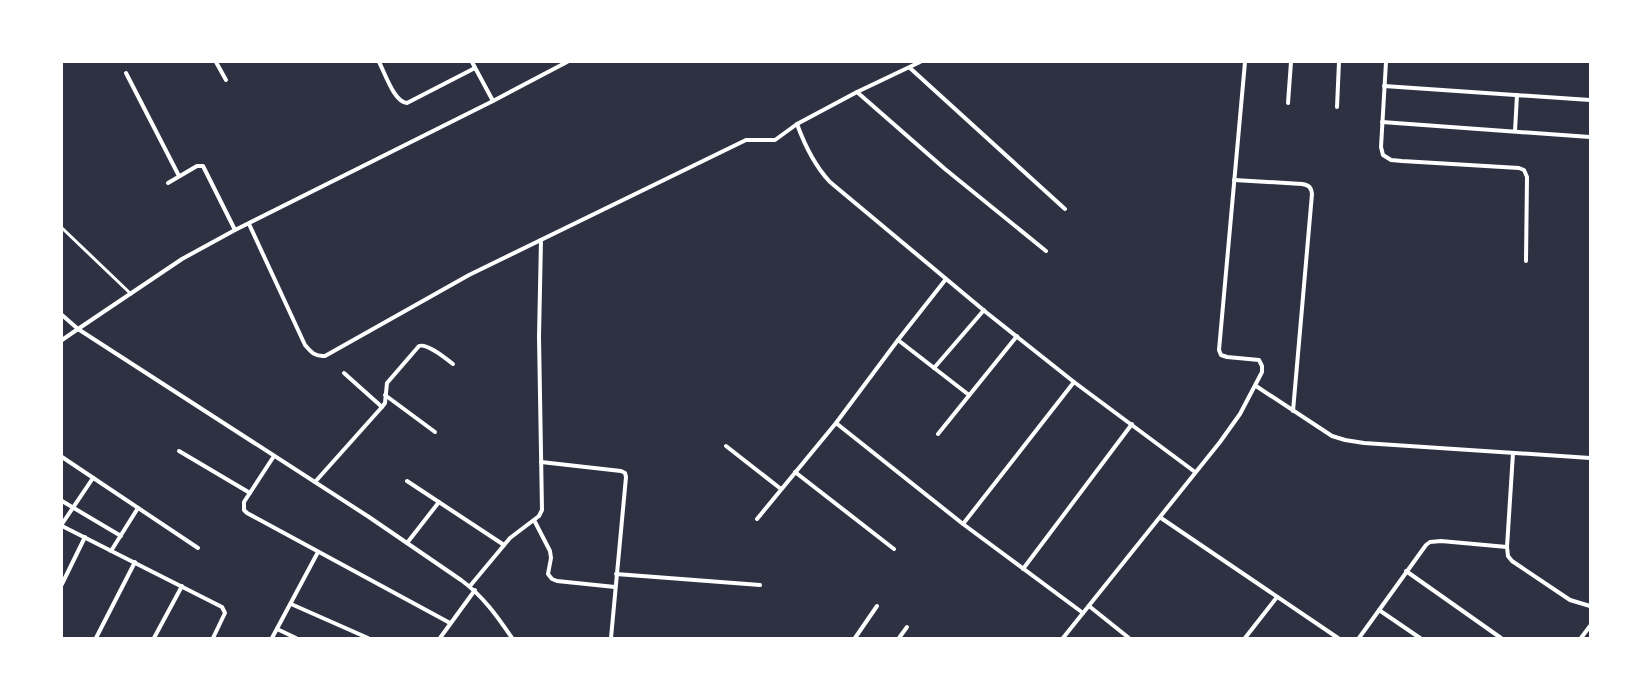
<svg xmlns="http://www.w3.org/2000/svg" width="1652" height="700" viewBox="0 0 1652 700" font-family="Roboto,sans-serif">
  <rect width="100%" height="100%" fill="#2d3142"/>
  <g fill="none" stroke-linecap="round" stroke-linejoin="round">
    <path stroke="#fff" stroke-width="3" d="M 62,228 L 131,294"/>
    <g stroke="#fff" stroke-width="4">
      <path d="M 216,62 L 226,80"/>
      <path d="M 379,62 C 385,73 394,102 407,103 L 475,68"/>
      <path d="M 472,62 L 493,101"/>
      <path d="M 1386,62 L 1381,147 L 1383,155 L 1391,160 L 1402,161 L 1519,168 L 1524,170 L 1527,177 L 1526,261"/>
      <path d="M 910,68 L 1065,209"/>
      <path d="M 126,73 L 179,176"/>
      <path d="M 1384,86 L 1590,100"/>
      <path d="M 857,92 L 945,169 L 1046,251"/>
      <path d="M 1288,103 L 1291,62"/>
      <path d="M 1337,107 L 1339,62"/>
      <path d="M 1382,122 L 1590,137"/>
      <path d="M 797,124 C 805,146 814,165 830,182 L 987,313 L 1074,382 L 1195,472"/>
      <path d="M 1515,131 L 1517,95"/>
      <path d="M 1234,180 L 1302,184 C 1309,185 1311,187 1312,194 L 1293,411"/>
      <path d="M 168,183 L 197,166 L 203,166 L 235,230"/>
      <path d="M 249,224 L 305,345 C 311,352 315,357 325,356 L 469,275 L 746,140 L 775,140 L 797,124 L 857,92 L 920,62"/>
      <path d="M 62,315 L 78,329 L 62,340"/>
      <path d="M 898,340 L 969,395"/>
      <path d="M 934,368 L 984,310"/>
      <path d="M 344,373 L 382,407"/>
      <path d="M 1256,386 L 1332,436 L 1345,440 L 1364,443 L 1590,458"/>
      <path d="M 385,395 L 435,432"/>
      <path d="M 836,423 L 963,524 L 1083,613"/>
      <path d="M 938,434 L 1017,336"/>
      <path d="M 726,446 L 781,489"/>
      <path d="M 179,451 L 250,493"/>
      <path d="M 1513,453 L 1507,547 L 1508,556 L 1512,561 L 1570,600 L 1590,606"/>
      <path d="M 274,456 L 244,502 L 244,510 L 247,513 L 450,623"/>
      <path d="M 62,457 L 198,548"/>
      <path d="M 541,462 L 621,471 L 625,473 L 626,477 L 611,638"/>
      <path d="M 795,472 L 894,549"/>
      <path d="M 407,481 L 504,545"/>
      <path d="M 315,482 L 382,407 L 385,403 L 387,383 L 419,346 C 427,343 445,358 453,364"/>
      <path d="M 62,501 L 121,536"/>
      <path d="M 1161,518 L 1338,638"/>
      <path d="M 757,519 L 836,423 L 898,340 L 946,279"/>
      <path d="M 534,520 L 550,551 L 551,558 L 548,574 L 552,579 L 557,581 L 615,587"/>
      <path d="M 62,524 L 93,478"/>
      <path d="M 963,524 L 1074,382"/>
      <path d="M 62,526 L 222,607 L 225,613 L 213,638"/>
      <path d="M 407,543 L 439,502"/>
      <path d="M 111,551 L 138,508"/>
      <path d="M 1023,569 L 1132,424"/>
      <path d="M 1406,571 L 1501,638"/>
      <path d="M 616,574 L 760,585"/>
      <path d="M 62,584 L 85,537"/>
      <path d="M 470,586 L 510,538 L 539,516 L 542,510 L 539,337 L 541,240"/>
      <path d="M 291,604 L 368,638"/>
      <path d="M 1089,606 L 1129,638"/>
      <path d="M 1379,610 L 1420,638"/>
      <path d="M 277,629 L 296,638"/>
      <path d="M 96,638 L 135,562"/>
      <path d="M 154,638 L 182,586"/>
      <path d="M 272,638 L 318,552"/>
      <path d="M 440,638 L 475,590"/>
      <path d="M 512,638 C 497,616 483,596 461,580 L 369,517 L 78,329 L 182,259 L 235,230 L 493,101 L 567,62"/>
      <path d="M 855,638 L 877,606"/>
      <path d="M 899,638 L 907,627"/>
      <path d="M 1063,638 L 1220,442 L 1240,414 L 1262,372 L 1262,366 L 1259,360 L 1227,357 L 1221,355 L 1219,350 L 1245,62"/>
      <path d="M 1245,638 L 1277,597"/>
      <path d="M 1359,638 L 1426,545 L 1430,542 L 1441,541 L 1507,547"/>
      <path d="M 1581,638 L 1590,626"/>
    </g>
  </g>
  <rect width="1652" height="700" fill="none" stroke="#ffffff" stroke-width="126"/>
</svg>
